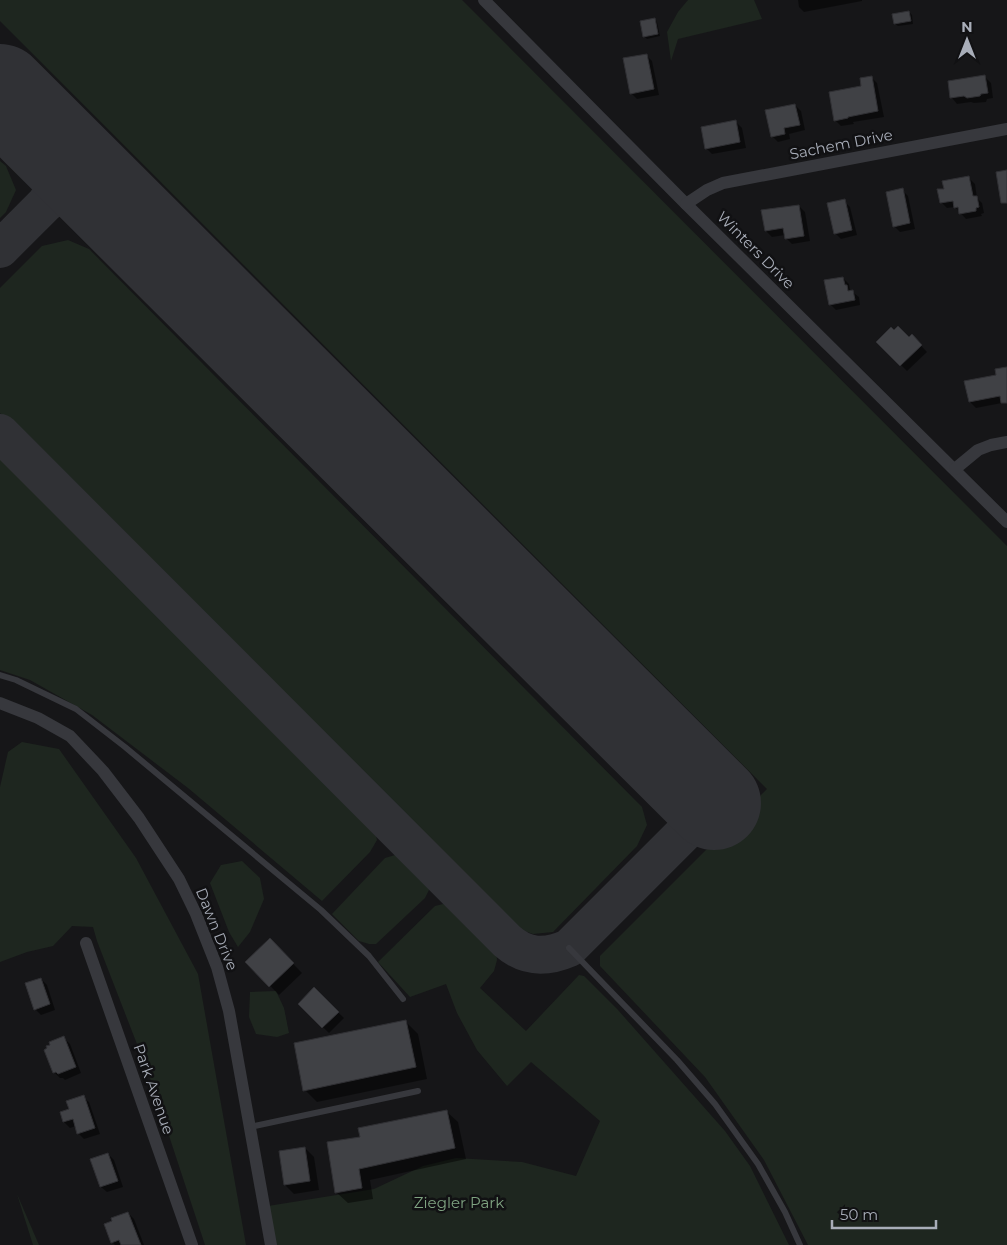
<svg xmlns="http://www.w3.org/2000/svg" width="1007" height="1245" viewBox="0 0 1007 1245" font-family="Montserrat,sans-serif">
  <rect width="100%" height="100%" fill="#161618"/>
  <g fill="#1e261f">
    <path d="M 0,0 L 462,0 L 1007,546 L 1007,1245 L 808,1245 L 764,1160 L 705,1077 L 600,966 L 600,956 L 767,789 L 0,21 Z"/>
    <path d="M 688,0 L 754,0 L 762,19 L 678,39 L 671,61 L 667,32 L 678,12 Z"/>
    <path d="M 0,161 L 6,166 L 16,190 L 6,212 L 0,218 Z"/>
    <path d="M 68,240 L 89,249 L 642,807 L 647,825 L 637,846 L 553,932 L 533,934 L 510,926 L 0,413 L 0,288 L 42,246 Z"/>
    <path d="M 0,454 L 374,827 L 377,840 L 370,852 L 322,901 L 188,788 L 92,715 L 30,680 L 0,670 Z"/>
    <path d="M 22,742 L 59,749 L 136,858 L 198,974 L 246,1245 L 205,1245 L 149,1075 L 97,941 L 93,927 L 72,926 L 53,946 L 27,952 L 0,962 L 0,787 L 8,752 Z"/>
    <path d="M 395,855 L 407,858 L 424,877 L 429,890 L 425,898 L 376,944 L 369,944 L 359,941 L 332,914 L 385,858 Z"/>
    <path d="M 242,861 L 260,878 L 264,899 L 250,932 L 238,947 L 229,932 L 210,883 L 221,865 Z"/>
    <path d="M 443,904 L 456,907 L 496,948 L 497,960 L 494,971 L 480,988 L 526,1031 L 579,975 L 584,976 L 618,1010 L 725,1131 L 750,1166 L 789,1245 L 276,1245 L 268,1206 L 374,1189 L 423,1166 L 456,1158 L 522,1162 L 576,1176 L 600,1121 L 531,1062 L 507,1086 L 477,1050 L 457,1013 L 446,984 L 410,997 L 378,962 L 435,906 Z"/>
    <path d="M 276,991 L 284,1008 L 289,1033 L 277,1037 L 256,1034 L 249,1017 L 250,992 Z"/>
    <path d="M 17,1194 L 39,1245 L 33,1245 Z"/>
  </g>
  <g fill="#0007">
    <path d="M 798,0 L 862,0 L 862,1 L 804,12 L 799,7 Z"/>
    <path d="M 909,12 L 912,15 L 913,24 L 898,26 L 895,24 Z"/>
    <path d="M 655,19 L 657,22 L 660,36 L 647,39 L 644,36 Z"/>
    <path d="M 646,55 L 652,61 L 659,95 L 637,99 L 631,93 Z"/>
    <path d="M 871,77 L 877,83 L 884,117 L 853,122 L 854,124 L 841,126 L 835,120 Z"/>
    <path d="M 985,77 L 991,83 L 993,98 L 987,99 L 986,102 L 974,103 L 971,102 L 957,104 L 952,98 Z"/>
    <path d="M 795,105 L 801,111 L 805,130 L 789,134 L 790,139 L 778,142 L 772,136 Z"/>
    <path d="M 736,122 L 742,128 L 746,148 L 712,154 L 706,148 Z"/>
    <path d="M 969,178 L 975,184 L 977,198 L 982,203 L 984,213 L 981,214 L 982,216 L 966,219 L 955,207 L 947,208 L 941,202 L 945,190 Z"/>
    <path d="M 902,190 L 908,196 L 915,229 L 900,232 L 894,226 Z"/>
    <path d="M 844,201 L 850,207 L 857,235 L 841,239 L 835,233 Z"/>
    <path d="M 799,206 L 805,212 L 810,241 L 792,244 L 786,238 L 785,235 L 772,237 L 766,231 Z"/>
    <path d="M 843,278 L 849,284 L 850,290 L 859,297 L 860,305 L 836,310 L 830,304 Z"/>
    <path d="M 912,336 L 927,352 L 907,371 L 878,342 L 909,338 Z"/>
    <path d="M 1007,368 L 1007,402 L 976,408 L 970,402 Z"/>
    <path d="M 270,940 L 302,973 L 279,995 L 247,962 Z"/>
    <path d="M 41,979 L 47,985 L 55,1010 L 41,1015 L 35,1009 Z"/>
    <path d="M 314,989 L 344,1018 L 329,1033 L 299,1004 Z"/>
    <path d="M 405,1021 L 418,1034 L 427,1079 L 317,1102 L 305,1090 Z"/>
    <path d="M 64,1038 L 70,1044 L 81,1073 L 65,1080 L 63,1078 L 60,1078 L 54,1072 Z"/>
    <path d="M 83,1097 L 89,1102 L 100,1134 L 84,1139 L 78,1133 L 76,1126 L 70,1128 L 64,1122 L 61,1112 L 70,1110 Z"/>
    <path d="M 446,1111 L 458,1122 L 466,1159 L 370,1180 L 373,1199 L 348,1203 L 336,1192 L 362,1138 Z"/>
    <path d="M 305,1148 L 314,1157 L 319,1190 L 294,1194 L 285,1185 Z"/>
    <path d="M 108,1154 L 114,1160 L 123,1187 L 107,1192 L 101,1187 Z"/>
    <path d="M 128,1213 L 134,1219 L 144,1245 L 115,1245 L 112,1242 Z"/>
  </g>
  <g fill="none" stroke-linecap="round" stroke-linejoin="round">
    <g stroke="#303135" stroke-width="38">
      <path d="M 42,133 C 48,154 59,182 47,202"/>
      <path d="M 0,249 L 47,202 C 68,189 88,193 110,201"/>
      <path d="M 0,433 L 507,941 C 526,958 546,958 569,948 L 714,803"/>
    </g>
    <path stroke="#303135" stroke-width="94" d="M 0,91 L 714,803"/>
  </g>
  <g fill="#404145" stroke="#303034">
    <path d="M 909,11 L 911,21 L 894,24 L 892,14 Z"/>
    <path d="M 655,18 L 658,34 L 643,37 L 640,21 Z"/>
    <path d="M 647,54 L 654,89 L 630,94 L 623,58 Z"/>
    <path d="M 985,75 L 988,93 L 981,94 L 980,96 L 967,98 L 964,96 L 950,98 L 948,81 Z"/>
    <path d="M 872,76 L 878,111 L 848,117 L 848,118 L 834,121 L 829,92 L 861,86 L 860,78 Z"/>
    <path d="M 795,104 L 800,125 L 784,128 L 785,134 L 771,137 L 765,110 Z"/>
    <path d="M 736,120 L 740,142 L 705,149 L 701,127 Z"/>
    <path d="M 1007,170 L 1007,203 L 1001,203 L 996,172 Z"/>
    <path d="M 969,176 L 973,196 L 977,196 L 979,207 L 976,208 L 976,211 L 959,214 L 958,207 L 954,208 L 953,201 L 940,203 L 937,189 L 944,189 L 942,181 Z"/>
    <path d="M 903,188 L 910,223 L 893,227 L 886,192 Z"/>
    <path d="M 845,199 L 852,230 L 834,234 L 827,203 Z"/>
    <path d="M 799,205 L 804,236 L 785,239 L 783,228 L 765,231 L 761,210 Z"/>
    <path d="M 843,277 L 845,285 L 847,285 L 848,291 L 853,290 L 855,300 L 829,305 L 824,280 Z"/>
    <path d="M 898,326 L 909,337 L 912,334 L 922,345 L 900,366 L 876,342 L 891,327 L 894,330 Z"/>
    <path d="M 1007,367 L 1007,403 L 1001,403 L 1000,396 L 969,402 L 964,381 L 996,375 L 995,369 Z"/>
    <path d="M 270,938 L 294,963 L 269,987 L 245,962 Z"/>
    <path d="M 41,978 L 50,1004 L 34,1010 L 25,983 Z"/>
    <path d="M 314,987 L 339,1012 L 322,1028 L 298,1004 Z"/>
    <path d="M 406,1020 L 416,1067 L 303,1091 L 294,1043 Z"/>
    <path d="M 64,1036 L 76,1067 L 58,1074 L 56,1072 L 53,1073 L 44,1050 L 47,1048 L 46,1046 L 50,1045 L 49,1042 Z"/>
    <path d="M 84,1095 L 95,1128 L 77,1134 L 73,1119 L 63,1122 L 60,1112 L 69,1109 L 66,1101 Z"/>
    <path d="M 447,1110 L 455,1148 L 359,1169 L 362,1188 L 335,1193 L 327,1142 L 360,1137 L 358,1128 Z"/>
    <path d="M 305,1147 L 310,1181 L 284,1185 L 279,1151 Z"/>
    <path d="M 108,1153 L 118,1181 L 100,1187 L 90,1159 Z"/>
    <path d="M 128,1212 L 141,1245 L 121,1245 L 119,1240 L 111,1243 L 104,1224 L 112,1221 L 111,1218 Z"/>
  </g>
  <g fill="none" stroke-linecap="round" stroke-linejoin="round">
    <g stroke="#37383d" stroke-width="6">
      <path d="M 0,675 L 16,680 L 76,709 L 125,747 L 321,910 L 369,956 L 403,999"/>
      <path d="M 569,948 L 677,1060 L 715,1104 L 758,1164 L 785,1212 L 800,1245"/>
      <path d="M 250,1127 L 418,1091"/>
    </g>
    <g stroke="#37383d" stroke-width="12">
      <path d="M 484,0 L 686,204 L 1007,522"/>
      <path d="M 686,204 L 707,190 L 723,183 L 1007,129"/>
      <path d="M 955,469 L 978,450 L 991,445 L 1007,442"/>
      <path d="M 0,703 L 38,718 L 70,736 L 103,771 L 139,818 L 179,879 L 196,914 L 217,967 L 229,1011 L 271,1245"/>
      <path d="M 86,943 L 192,1245"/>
    </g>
  </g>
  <g text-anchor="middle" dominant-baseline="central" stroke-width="5" stroke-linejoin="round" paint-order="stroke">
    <g font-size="15" fill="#a8adb8" stroke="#111113">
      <text transform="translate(841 144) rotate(-11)">Sachem Drive</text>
      <text transform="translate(756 250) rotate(45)">Winters Drive</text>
      <text transform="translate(217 929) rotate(68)">Dawn Drive</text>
      <text transform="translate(154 1089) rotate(71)">Park Avenue</text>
    </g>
    <g font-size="15" fill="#7fa381" stroke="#111113">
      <text x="459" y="1202">Ziegler Park</text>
    </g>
  </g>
  <g transform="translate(967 40)" stroke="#111113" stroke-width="4" paint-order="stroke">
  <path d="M0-4L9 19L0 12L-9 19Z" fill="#a8adb8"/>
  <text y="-8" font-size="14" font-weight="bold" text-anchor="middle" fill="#a8adb8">N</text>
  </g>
  <path d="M832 1220v8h104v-8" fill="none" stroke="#a8adb8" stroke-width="2.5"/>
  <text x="840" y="1220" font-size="15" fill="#a8adb8" stroke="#111113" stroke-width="4" paint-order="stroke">50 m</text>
</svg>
